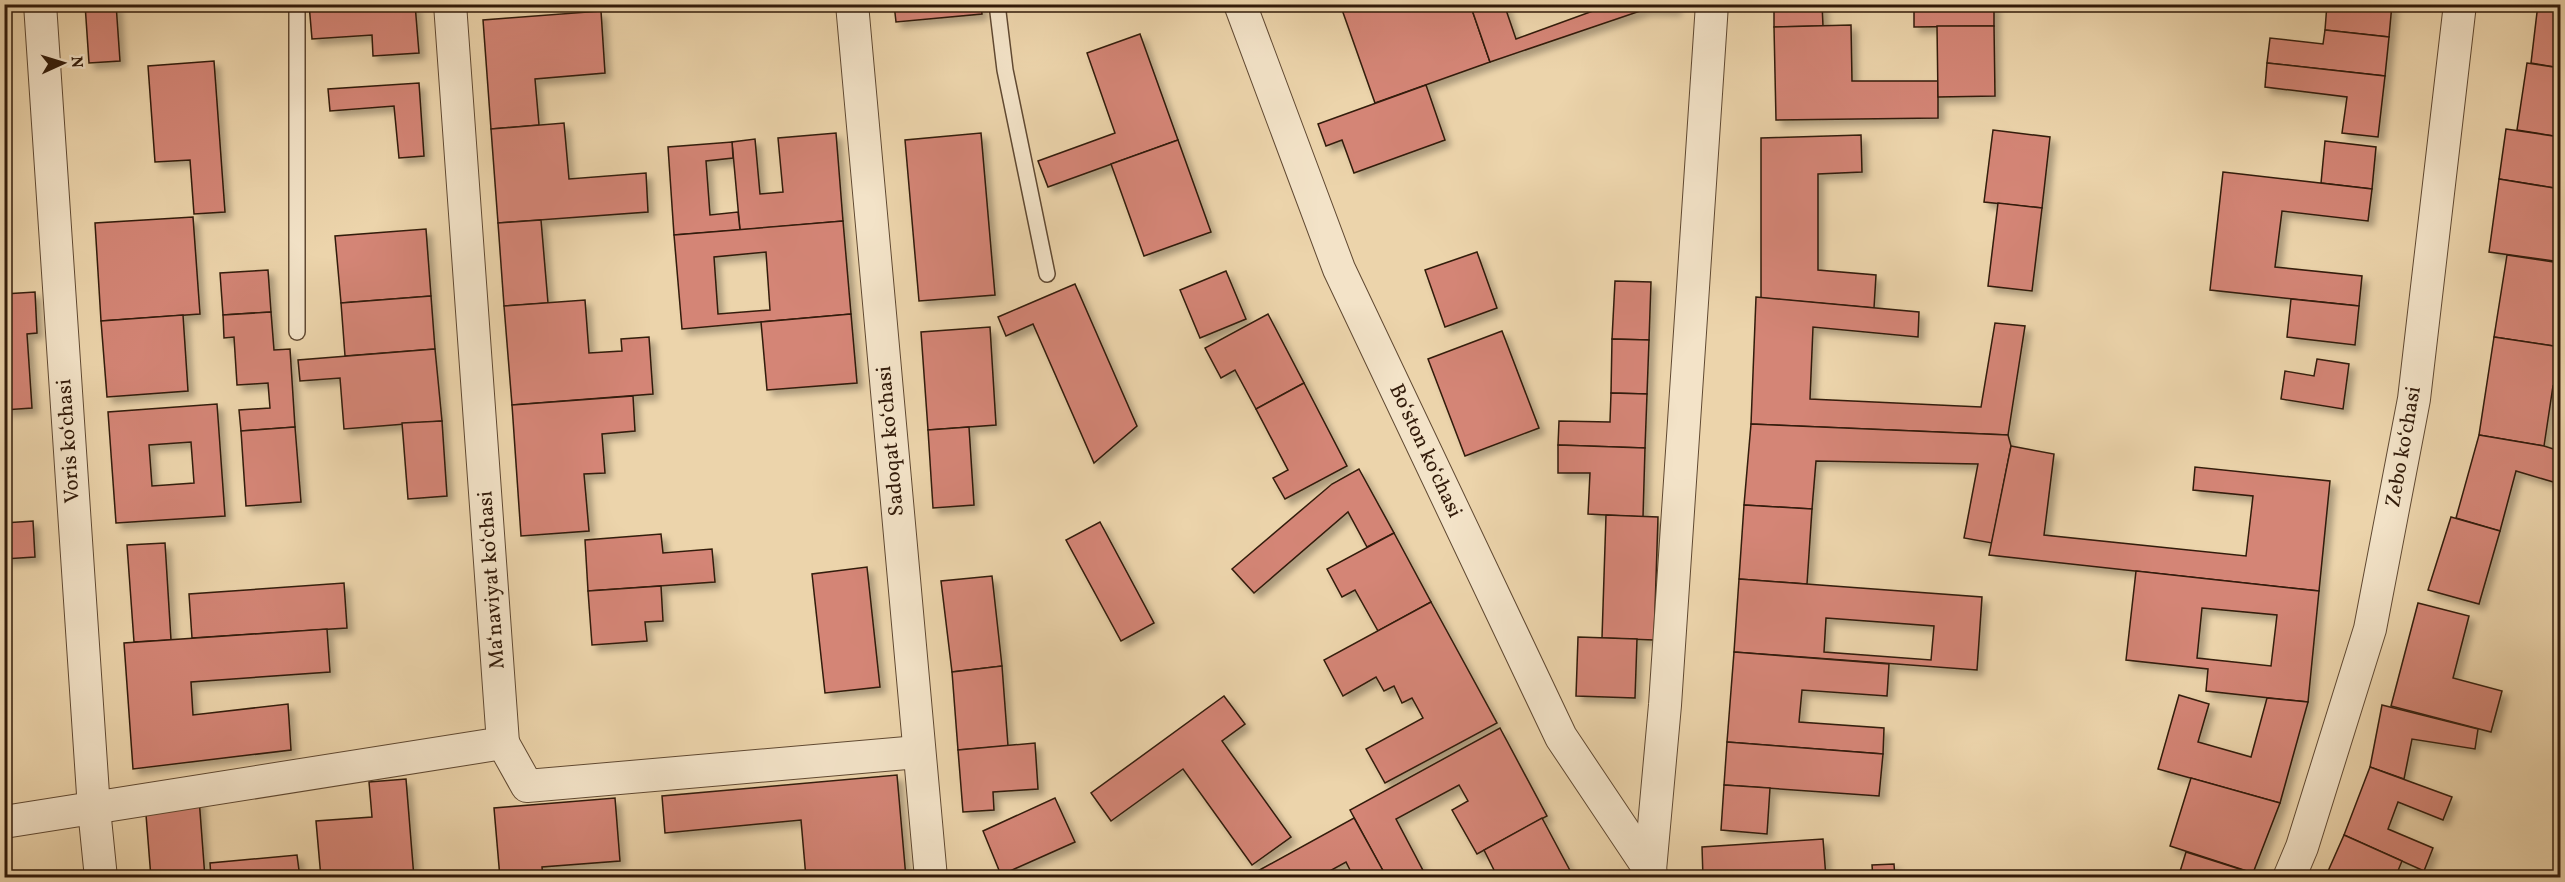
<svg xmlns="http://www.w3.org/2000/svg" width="2565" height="882" viewBox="0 0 2565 882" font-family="Vollkorn,serif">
  <defs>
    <filter id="shadow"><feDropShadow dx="5.5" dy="5.5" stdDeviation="3" flood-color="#0004"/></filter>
  </defs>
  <rect width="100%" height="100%" fill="#ecd4ab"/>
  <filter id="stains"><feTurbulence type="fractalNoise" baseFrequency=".00333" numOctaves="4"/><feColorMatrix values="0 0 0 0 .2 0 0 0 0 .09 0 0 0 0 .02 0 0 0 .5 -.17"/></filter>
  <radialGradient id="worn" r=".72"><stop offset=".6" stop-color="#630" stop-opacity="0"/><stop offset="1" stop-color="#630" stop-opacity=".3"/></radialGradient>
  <g fill="#d48576" stroke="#321b0a" stroke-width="1.5" fill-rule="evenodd" filter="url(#shadow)">
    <path d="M 85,4 L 116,4 L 120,61 L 89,63 Z"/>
    <path d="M 309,4 L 415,4 L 419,53 L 373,56 L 372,35 L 312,39 Z"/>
    <path d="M 894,4 L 981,4 L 982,14 L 896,22 Z"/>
    <path d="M 1340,4 L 1470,4 L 1490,62 L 1375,103 Z"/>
    <path d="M 1470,4 L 1504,4 L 1516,39 L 1612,4 L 1676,4 L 1675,10 L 1646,9 L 1490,62 Z"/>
    <path d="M 1774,4 L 1822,4 L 1823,26 L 1774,27 Z"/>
    <path d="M 1914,4 L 1994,4 L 1994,26 L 1914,27 Z"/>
    <path d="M 2327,4 L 2392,4 L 2389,37 L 2325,30 Z"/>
    <path d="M 2538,4 L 2560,4 L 2560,68 L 2531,63 Z"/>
    <path d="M 601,11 L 605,73 L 535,79 L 539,125 L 491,129 L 483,20 Z"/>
    <path d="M 1851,25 L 1852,81 L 1938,81 L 1938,118 L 1776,120 L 1774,27 Z"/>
    <path d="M 1937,26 L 1994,26 L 1995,96 L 1938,97 Z"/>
    <path d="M 2325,30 L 2389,37 L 2385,76 L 2267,63 L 2270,38 L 2323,44 Z"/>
    <path d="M 1140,34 L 1178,140 L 1048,187 L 1038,161 L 1115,133 L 1087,53 Z"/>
    <path d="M 214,61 L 225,212 L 194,214 L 190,160 L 155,162 L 148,66 Z"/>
    <path d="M 2267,63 L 2385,76 L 2378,137 L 2342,133 L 2347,97 L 2265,87 Z"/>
    <path d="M 2527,63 L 2560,68 L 2560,137 L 2517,130 Z"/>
    <path d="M 419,83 L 424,156 L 399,158 L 394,106 L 330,111 L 328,89 Z"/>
    <path d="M 1426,85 L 1445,140 L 1354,173 L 1342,140 L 1326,146 L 1318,124 Z"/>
    <path d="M 564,123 L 569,179 L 646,173 L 648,212 L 498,223 L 491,129 Z"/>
    <path d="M 2506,129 L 2560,137 L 2560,189 L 2499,179 Z"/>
    <path d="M 1993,130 L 2050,137 L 2042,208 L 1984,202 Z"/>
    <path d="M 836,133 L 843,221 L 740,230 L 732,142 L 755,139 L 760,194 L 783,192 L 778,138 Z"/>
    <path d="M 981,133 L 995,295 L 919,301 L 905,140 Z"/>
    <path d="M 1861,135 L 1862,172 L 1818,174 L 1818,270 L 1876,275 L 1874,308 L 1761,298 L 1761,138 Z"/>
    <path d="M 1178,140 L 1211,232 L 1144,256 L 1111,164 Z"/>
    <path d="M 2325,141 L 2376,147 L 2372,189 L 2321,183 Z"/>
    <path d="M 732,142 L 733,158 L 706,161 L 710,215 L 738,212 L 740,230 L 674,235 L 668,147 Z"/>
    <path d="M 2223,172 L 2372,189 L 2368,221 L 2282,211 L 2275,267 L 2362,276 L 2359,306 L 2210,290 Z"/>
    <path d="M 2499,179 L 2560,189 L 2560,213 L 2554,261 L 2489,252 Z"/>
    <path d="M 1998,203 L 2042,208 L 2032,291 L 1988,286 Z"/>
    <path d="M 193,217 L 200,314 L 101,321 L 95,223 Z"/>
    <path d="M 541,220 L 548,303 L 504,306 L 498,223 Z"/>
    <path d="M 843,221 L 851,314 L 682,329 L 674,235 ZM 766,252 L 770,310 L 718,314 L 714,257 Z"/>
    <path d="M 426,229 L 431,296 L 341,303 L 335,236 Z"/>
    <path d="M 1477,252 L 1497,308 L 1445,327 L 1425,270 Z"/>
    <path d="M 2507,255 L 2560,263 L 2560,347 L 2494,337 Z"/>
    <path d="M 268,270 L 271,312 L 223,315 L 220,273 Z"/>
    <path d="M 1226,271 L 1246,319 L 1200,338 L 1180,290 Z"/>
    <path d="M 1615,281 L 1651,282 L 1649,340 L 1612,339 Z"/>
    <path d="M 1075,284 L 1137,426 L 1094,463 L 1033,324 L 1006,336 L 998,317 Z"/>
    <path d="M 35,292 L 37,333 L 27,334 L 32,408 L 4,410 L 4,294 Z"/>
    <path d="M 431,296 L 435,349 L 345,356 L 341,303 Z"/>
    <path d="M 1756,297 L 1919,312 L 1918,337 L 1813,327 L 1810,399 L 1981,407 L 1995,323 L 2025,326 L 2008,435 L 1751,424 Z"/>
    <path d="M 2291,299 L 2359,306 L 2355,345 L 2287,337 Z"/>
    <path d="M 585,300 L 589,353 L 622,351 L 621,339 L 649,337 L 653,394 L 512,405 L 504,306 Z"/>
    <path d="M 271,312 L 274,350 L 290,349 L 295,427 L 241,431 L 239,410 L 270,408 L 268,383 L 237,385 L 234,337 L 224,338 L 223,315 Z"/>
    <path d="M 851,314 L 857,383 L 767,390 L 761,322 Z"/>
    <path d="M 1268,314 L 1304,383 L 1256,409 L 1235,370 L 1221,378 L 1205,348 Z"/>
    <path d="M 183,315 L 188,391 L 107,397 L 101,321 Z"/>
    <path d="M 990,327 L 996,425 L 928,430 L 921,332 Z"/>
    <path d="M 1502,331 L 1539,428 L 1465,456 L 1428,359 Z"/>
    <path d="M 2494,337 L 2560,347 L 2560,388 L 2553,386 L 2544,446 L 2479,435 Z"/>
    <path d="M 1612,339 L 1649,340 L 1647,394 L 1611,393 Z"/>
    <path d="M 435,349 L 442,421 L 344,429 L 340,378 L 300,381 L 298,360 Z"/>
    <path d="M 2317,359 L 2349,364 L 2343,409 L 2281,399 L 2285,371 L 2314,376 Z"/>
    <path d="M 1304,383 L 1347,466 L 1285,499 L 1273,478 L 1288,470 L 1256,409 Z"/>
    <path d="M 1611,393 L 1647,394 L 1645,448 L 1558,445 L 1559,421 L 1610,422 Z"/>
    <path d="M 633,396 L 635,431 L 602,434 L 605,473 L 584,474 L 589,531 L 521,536 L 512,405 Z"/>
    <path d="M 217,404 L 225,516 L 116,523 L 108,412 ZM 191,442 L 194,483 L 152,486 L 149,445 Z"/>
    <path d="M 442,421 L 447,496 L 408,499 L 402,423 Z"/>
    <path d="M 1751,424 L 2008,435 L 2011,446 L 1992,543 L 1964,538 L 1978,464 L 1816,461 L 1812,509 L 1744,505 Z"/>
    <path d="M 295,427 L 301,502 L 246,506 L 241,431 Z"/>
    <path d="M 969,427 L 974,505 L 933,508 L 928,430 Z"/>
    <path d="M 2479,435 L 2544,446 L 2560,451 L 2560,484 L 2516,471 L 2500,531 L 2456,518 Z"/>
    <path d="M 1558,445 L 1645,448 L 1643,517 L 1588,514 L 1590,473 L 1558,473 Z"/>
    <path d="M 2011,446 L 2054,454 L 2044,535 L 2246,556 L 2253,496 L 2193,490 L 2195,467 L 2330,481 L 2319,591 L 1989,555 Z"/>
    <path d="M 1359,469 L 1394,533 L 1367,547 L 1348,512 L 1254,593 L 1232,569 L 1332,484 Z"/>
    <path d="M 1744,505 L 1812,509 L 1807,584 L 1739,579 Z"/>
    <path d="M 1606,515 L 1658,517 L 1654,640 L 1602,638 Z"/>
    <path d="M 2451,517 L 2500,531 L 2479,604 L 2428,590 Z"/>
    <path d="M 33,521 L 35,557 L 4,559 L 4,523 Z"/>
    <path d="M 1100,522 L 1154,623 L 1121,641 L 1066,540 Z"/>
    <path d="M 1394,533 L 1431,602 L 1378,631 L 1355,590 L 1342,597 L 1327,569 Z"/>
    <path d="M 661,534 L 663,553 L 712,549 L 715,582 L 588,591 L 585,540 Z"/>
    <path d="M 165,543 L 171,640 L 134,642 L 127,545 Z"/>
    <path d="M 867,567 L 880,687 L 825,693 L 812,574 Z"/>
    <path d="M 2136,571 L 2319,591 L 2308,702 L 2206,691 L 2208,669 L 2126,660 ZM 2202,608 L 2277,615 L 2271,666 L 2197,658 Z"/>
    <path d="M 992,576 L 1002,666 L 952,672 L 941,581 Z"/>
    <path d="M 1739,579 L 1982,597 L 1977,670 L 1734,652 ZM 1826,618 L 1934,626 L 1931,660 L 1824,652 Z"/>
    <path d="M 344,583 L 347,628 L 192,638 L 189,594 Z"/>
    <path d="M 661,586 L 663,621 L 645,622 L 647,641 L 592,645 L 588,591 Z"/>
    <path d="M 1431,602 L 1497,723 L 1385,783 L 1366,749 L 1423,718 L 1412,698 L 1402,703 L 1394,686 L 1384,691 L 1376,677 L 1343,696 L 1324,660 Z"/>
    <path d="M 2418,603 L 2469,616 L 2453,678 L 2502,691 L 2491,732 L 2391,706 Z"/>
    <path d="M 327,629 L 330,672 L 191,682 L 193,715 L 288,704 L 291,750 L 133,769 L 124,643 Z"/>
    <path d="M 1578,637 L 1637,639 L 1635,698 L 1576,696 Z"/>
    <path d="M 1734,652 L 1889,664 L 1887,696 L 1802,690 L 1799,722 L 1884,728 L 1883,754 L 1727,742 Z"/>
    <path d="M 1002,666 L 1008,746 L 958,750 L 952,672 Z"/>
    <path d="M 2179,695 L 2209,704 L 2198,742 L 2251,757 L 2267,698 L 2308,702 L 2280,803 L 2158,769 Z"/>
    <path d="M 1224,696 L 1245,724 L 1222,741 L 1291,837 L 1252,865 L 1183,769 L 1111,821 L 1091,793 Z"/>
    <path d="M 2382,705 L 2478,729 L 2475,749 L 2412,739 L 2404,779 L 2370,767 Z"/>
    <path d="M 1500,728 L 1547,816 L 1477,854 L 1452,810 L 1468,801 L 1459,785 L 1396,819 L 1427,878 L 1387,878 L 1350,810 Z"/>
    <path d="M 1727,742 L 1883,754 L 1879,796 L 1724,785 Z"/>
    <path d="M 1035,743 L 1038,789 L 993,792 L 994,810 L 963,812 L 958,750 Z"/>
    <path d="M 2370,767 L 2452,797 L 2443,820 L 2398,802 L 2388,829 L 2433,848 L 2424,871 L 2344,835 Z"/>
    <path d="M 897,775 L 906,878 L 806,878 L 801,820 L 665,833 L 662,796 Z"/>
    <path d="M 2191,778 L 2280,803 L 2253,873 L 2170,846 Z"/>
    <path d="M 406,779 L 414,878 L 321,878 L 316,821 L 372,817 L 369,782 Z"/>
    <path d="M 1724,785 L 1770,788 L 1767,834 L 1721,830 Z"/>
    <path d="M 199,798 L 205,878 L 151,878 L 145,802 Z"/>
    <path d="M 615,798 L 620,861 L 542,867 L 543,878 L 500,878 L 494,808 Z"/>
    <path d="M 1055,798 L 1075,842 L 1001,875 L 983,831 Z"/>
    <path d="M 1354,818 L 1387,878 L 1354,878 L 1346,862 L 1317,878 L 1245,878 Z"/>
    <path d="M 1542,818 L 1574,878 L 1498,878 L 1484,850 Z"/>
    <path d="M 2344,835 L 2402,861 L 2395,878 L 2325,878 Z"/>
    <path d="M 1823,839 L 1826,878 L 1703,878 L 1702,847 Z"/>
    <path d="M 2186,852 L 2249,872 L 2247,878 L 2178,878 Z"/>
    <path d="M 297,855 L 300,878 L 211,878 L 210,863 Z"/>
    <path d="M 1894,864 L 1895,878 L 1873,878 L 1872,865 Z"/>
  </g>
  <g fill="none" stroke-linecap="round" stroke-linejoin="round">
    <g stroke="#604932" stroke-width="18">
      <g id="service">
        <path d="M 997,4 L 1005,70 L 1047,274"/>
        <path d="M 297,332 L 297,4"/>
      </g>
    </g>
    <g stroke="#604932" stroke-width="34">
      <g id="minor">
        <path d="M 40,4 L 94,809 L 101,878"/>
        <path d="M 852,4 L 931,878"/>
        <path d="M 1240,4 L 1339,269 L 1561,737 L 1650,870 L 1652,878"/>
        <path d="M 503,743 L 527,786 L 918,752"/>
        <path d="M 4,822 L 503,743 L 450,4"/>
        <path d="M 1650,870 L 1665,705 L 1712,4"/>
        <path d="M 2289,878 L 2302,847 L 2370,629 L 2414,399 L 2460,4"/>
      </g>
    </g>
    <use href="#service" stroke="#f3e3c8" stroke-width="15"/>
    <use href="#minor" stroke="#f3e3c8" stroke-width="32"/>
  </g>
  <g text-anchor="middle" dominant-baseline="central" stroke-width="5" stroke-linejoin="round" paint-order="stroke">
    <g font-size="21" fill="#321b0a" stroke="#f3e3c8">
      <text transform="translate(69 441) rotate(-94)">Voris koʻchasi</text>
      <text transform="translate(891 441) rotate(-95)">Sadoqat koʻchasi</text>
      <text transform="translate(2404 447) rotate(-80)">Zebo koʻchasi</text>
      <text transform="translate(1425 451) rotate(65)">Boʻston koʻchasi</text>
      <text transform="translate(492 580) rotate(-94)">Maʻnaviyat koʻchasi</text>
    </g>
  </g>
  <rect width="2565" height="882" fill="none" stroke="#ecd4ab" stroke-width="24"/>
  <rect x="6" y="6" width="2553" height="870" fill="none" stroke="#321b0a" stroke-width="3"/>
  <rect x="12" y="12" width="2541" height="858" fill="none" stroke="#321b0a" stroke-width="1.5"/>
  <g transform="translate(63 63) rotate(86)" stroke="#f3e3c8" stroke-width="4.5" paint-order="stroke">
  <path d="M0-4.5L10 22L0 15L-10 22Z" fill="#321b0a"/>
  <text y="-9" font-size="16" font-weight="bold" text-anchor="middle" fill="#321b0a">N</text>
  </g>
  <rect width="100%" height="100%" filter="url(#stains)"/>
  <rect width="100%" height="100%" fill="url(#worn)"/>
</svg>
